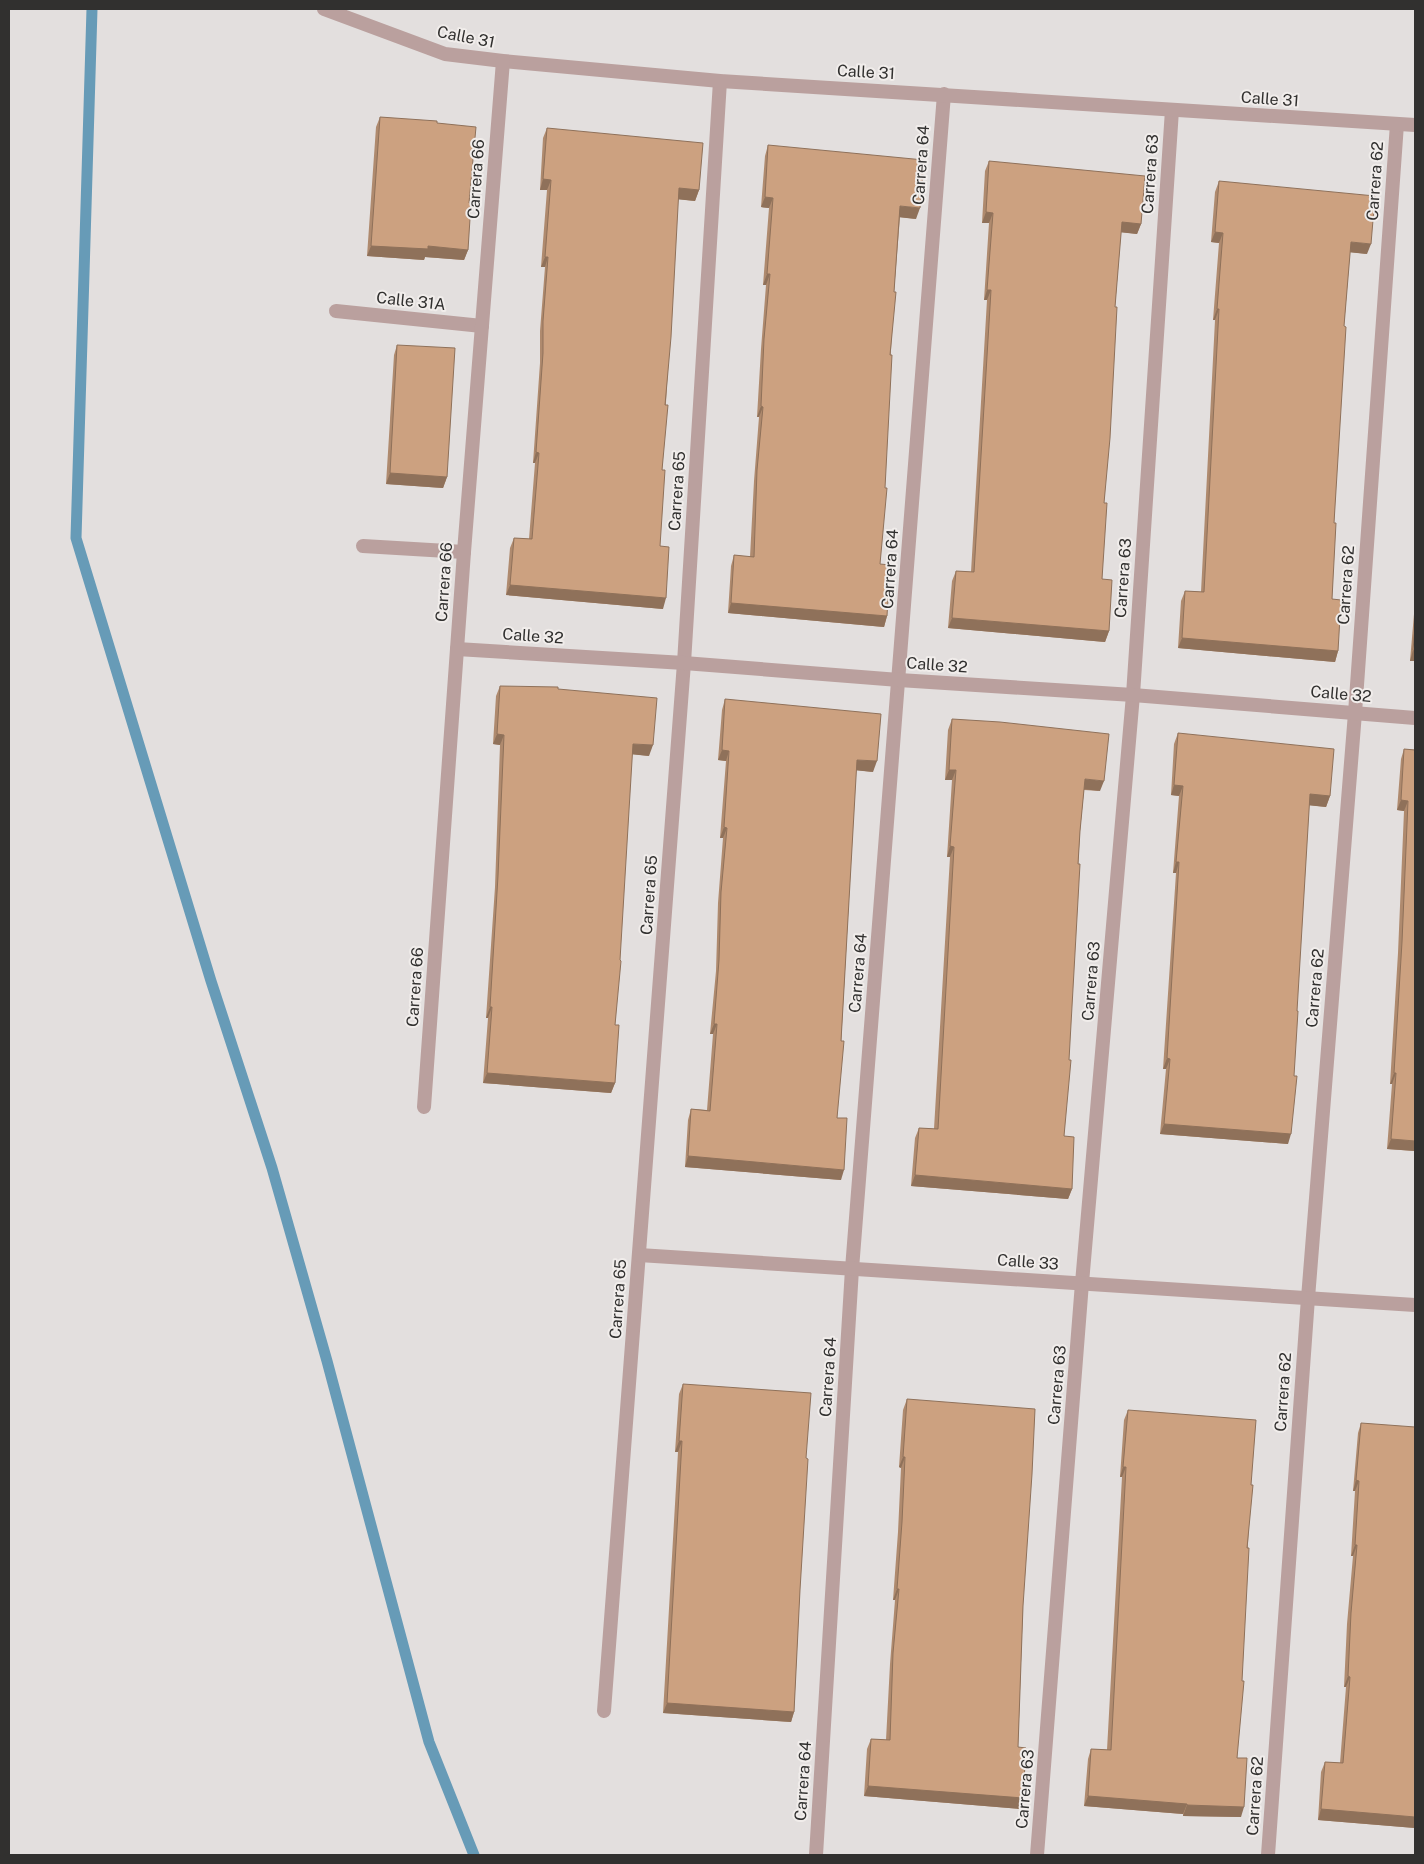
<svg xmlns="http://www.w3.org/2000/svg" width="1424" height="1864" viewBox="0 0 1424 1864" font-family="'Public Sans',sans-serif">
  <rect width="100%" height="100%" fill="#e3dfde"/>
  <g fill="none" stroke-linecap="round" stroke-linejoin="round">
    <path stroke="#679bb7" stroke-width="11" d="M 92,9 L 76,538 L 211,981 L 272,1168 L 327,1361 L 429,1742 L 474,1855"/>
    <g stroke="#baa09e" stroke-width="14">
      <path d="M 336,311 L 482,326"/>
      <path d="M 363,546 L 464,552"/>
      <path d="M 604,1711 L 684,663 L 720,81"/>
      <path d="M 816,1855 L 852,1269 L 944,94"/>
      <path d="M 1037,1855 L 1082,1283 L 1133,695 L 1172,110"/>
      <path d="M 1268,1855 L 1308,1298 L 1355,713 L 1397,124"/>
    </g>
    <g stroke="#baa09e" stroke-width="14">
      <path d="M 324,9 L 445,54 L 503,61 L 720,81 L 1415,125"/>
      <path d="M 457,649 L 684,663 L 899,680 L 1133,695 L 1415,718"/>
      <path d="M 424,1107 L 464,552 L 503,61"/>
      <path d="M 639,1255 L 1415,1305"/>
    </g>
  </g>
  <g fill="#af8a6e">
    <path d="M 380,117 L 437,123 L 469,203 L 468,250 L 464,260 L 425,257 L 424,260 L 367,256 L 376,127 Z"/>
    <path d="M 547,128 L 699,190 L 695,201 L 678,199 L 662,470 L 660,546 L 663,609 L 506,595 L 510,548 L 514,538 L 529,539 L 535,463 L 533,463 L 540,363 L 540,331 L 545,267 L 541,267 L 547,190 L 540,190 L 543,138 Z"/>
    <path d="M 768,145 L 916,219 L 900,217 L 894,292 L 880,564 L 887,616 L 884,627 L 728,613 L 731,566 L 734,555 L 750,557 L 754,481 L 759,417 L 757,417 L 761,349 L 766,285 L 763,285 L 769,208 L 761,207 L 765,156 Z"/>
    <path d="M 989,161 L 1141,224 L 1137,234 L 1121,232 L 1115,307 L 1104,503 L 1102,579 L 1109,631 L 1105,642 L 948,628 L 952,581 L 956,571 L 971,572 L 987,300 L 984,300 L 989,223 L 982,223 L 985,171 Z"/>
    <path d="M 1219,181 L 1367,254 L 1350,252 L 1344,326 L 1334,523 L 1332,599 L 1338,651 L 1335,662 L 1178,648 L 1181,601 L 1185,591 L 1201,592 L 1215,320 L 1213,320 L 1219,243 L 1211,242 L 1215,192 Z"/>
    <path d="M 397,345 L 447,477 L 443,488 L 386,484 L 394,355 Z"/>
    <path d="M 1415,609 L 1415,661 L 1410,661 L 1414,614 Z"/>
    <path d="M 500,686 L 558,689 L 649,756 L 632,754 L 615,1025 L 615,1083 L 611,1093 L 483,1083 L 488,1018 L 486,1018 L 495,887 L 500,745 L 493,744 L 496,696 Z"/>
    <path d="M 725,699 L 873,772 L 856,770 L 837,1118 L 841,1180 L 685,1167 L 688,1120 L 691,1109 L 707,1110 L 713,1034 L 710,1034 L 716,971 L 718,903 L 723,838 L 720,838 L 726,761 L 718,760 L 722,710 Z"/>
    <path d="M 952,719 L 1100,791 L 1084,790 L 1080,831 L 1064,1136 L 1072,1189 L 1068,1199 L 911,1186 L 915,1138 L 919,1128 L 934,1129 L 950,857 L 947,857 L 952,780 L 945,780 L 948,730 Z"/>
    <path d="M 1178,733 L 1330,796 L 1326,807 L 1309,805 L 1288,1144 L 1160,1134 L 1166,1069 L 1163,1069 L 1176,873 L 1173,873 L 1179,796 L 1171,795 L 1174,744 Z"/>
    <path d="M 1404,749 L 1415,750 L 1415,1151 L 1387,1149 L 1392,1084 L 1390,1084 L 1398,953 L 1404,811 L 1397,810 L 1401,759 Z"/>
    <path d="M 683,1384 L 806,1458 L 794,1712 L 791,1722 L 663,1713 L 678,1452 L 675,1452 L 679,1394 Z"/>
    <path d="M 907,1399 L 1023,1606 L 1018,1747 L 1020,1809 L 864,1796 L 867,1749 L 871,1739 L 886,1740 L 890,1664 L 895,1600 L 893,1600 L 898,1532 L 901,1468 L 899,1467 L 903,1410 Z"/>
    <path d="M 1128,1410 L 1251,1485 L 1237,1758 L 1241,1817 L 1183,1816 L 1183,1814 L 1084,1806 L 1088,1759 L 1091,1749 L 1107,1750 L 1122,1477 L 1120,1477 L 1124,1420 Z"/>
    <path d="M 1361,1423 L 1415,1828 L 1318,1820 L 1321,1772 L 1325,1762 L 1340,1763 L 1346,1687 L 1344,1687 L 1347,1624 L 1353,1556 L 1351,1556 L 1355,1491 L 1353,1491 L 1358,1433 Z"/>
  </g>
  <g fill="#8f715a">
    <path d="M 543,179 L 551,180 L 547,190 L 540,190 Z"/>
    <path d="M 679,188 L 699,190 L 695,201 L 675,199 Z"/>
    <path d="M 765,197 L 773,198 L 769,208 L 761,207 Z"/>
    <path d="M 900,206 L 920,208 L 916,219 L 897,217 Z"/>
    <path d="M 986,212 L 993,213 L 989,223 L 982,223 Z"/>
    <path d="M 1122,222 L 1141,224 L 1137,234 L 1118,232 Z"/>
    <path d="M 1215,232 L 1223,233 L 1219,243 L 1211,242 Z"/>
    <path d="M 1351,242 L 1371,244 L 1367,254 L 1347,252 Z"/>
    <path d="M 371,246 L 428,246 L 468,250 L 464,260 L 425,257 L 424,260 L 367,256 Z"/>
    <path d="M 545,257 L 548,257 L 545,267 L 541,267 Z"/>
    <path d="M 767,274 L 770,274 L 766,285 L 763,285 Z"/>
    <path d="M 987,290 L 991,290 L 987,300 L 984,300 Z"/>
    <path d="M 1217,309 L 1219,309 L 1215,320 L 1213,320 Z"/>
    <path d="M 761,406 L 763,407 L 759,417 L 757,417 Z"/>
    <path d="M 536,452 L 539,453 L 535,463 L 533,463 Z"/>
    <path d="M 390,473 L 447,477 L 443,488 L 386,484 Z"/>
    <path d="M 510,585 L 666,598 L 663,609 L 506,595 Z"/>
    <path d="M 731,603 L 887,616 L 884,627 L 728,613 Z"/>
    <path d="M 952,618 L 1109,631 L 1105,642 L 948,628 Z"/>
    <path d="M 1182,638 L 1338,651 L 1335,662 L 1178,648 Z"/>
    <path d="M 1413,650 L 1415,651 L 1415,661 L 1410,661 Z"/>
    <path d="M 497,734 L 504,735 L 500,745 L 493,744 Z"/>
    <path d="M 633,744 L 653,745 L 649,756 L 629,754 Z"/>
    <path d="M 722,750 L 729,751 L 726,761 L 718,760 Z"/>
    <path d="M 857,760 L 877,761 L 873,772 L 853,770 Z"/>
    <path d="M 949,770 L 956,770 L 952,780 L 945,780 Z"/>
    <path d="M 1085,779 L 1104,781 L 1100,791 L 1082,789 Z"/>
    <path d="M 1174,785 L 1183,786 L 1179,796 L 1171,795 Z"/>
    <path d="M 1310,794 L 1330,796 L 1326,807 L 1306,805 Z"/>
    <path d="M 1401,800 L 1408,801 L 1404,811 L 1397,810 Z"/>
    <path d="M 724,827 L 727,828 L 723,838 L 720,838 Z"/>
    <path d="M 950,846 L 954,847 L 950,857 L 947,857 Z"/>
    <path d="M 1176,862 L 1179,862 L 1176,873 L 1173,873 Z"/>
    <path d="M 490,1007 L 492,1007 L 488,1018 L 486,1018 Z"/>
    <path d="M 714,1024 L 717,1024 L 713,1034 L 710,1034 Z"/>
    <path d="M 1167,1058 L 1170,1059 L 1166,1069 L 1163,1069 Z"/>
    <path d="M 487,1073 L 615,1083 L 611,1093 L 483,1083 Z"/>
    <path d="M 1394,1073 L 1396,1073 L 1392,1084 L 1390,1084 Z"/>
    <path d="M 1164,1124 L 1291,1134 L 1288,1144 L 1160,1134 Z"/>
    <path d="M 1391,1139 L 1415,1141 L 1415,1151 L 1387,1149 Z"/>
    <path d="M 688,1156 L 844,1170 L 841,1180 L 685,1167 Z"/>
    <path d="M 915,1175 L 1072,1189 L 1068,1199 L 911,1186 Z"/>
    <path d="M 679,1441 L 682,1441 L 678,1452 L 675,1452 Z"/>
    <path d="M 903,1457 L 905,1457 L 901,1468 L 899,1467 Z"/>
    <path d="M 1123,1467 L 1126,1467 L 1122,1477 L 1120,1477 Z"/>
    <path d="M 1356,1480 L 1359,1481 L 1355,1491 L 1353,1491 Z"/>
    <path d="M 1355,1545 L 1357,1545 L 1353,1556 L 1351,1556 Z"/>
    <path d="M 897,1589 L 899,1589 L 895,1600 L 893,1600 Z"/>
    <path d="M 1348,1676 L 1350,1677 L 1346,1687 L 1344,1687 Z"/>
    <path d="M 667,1703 L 794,1712 L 791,1722 L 663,1713 Z"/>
    <path d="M 868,1786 L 1023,1798 L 1020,1809 L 864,1796 Z"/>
    <path d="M 1088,1796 L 1187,1804 L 1183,1814 L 1084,1806 Z"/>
    <path d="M 1187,1805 L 1244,1807 L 1241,1817 L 1183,1816 Z"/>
    <path d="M 1321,1809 L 1415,1817 L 1415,1828 L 1318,1820 Z"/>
  </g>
  <g fill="#cca180" stroke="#8f715a">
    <path d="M 380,117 L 437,121 L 437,123 L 476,127 L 469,203 L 471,203 L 468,250 L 428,246 L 428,249 L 371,246 Z"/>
    <path d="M 547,128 L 703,143 L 699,190 L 679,188 L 671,337 L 665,405 L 668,405 L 662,470 L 665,470 L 660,546 L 669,547 L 666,598 L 510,585 L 514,538 L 532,539 L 539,453 L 536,452 L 543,353 L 543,321 L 548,257 L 545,257 L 551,180 L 543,179 Z"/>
    <path d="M 768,145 L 924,160 L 920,208 L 900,206 L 894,292 L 896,292 L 890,355 L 892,355 L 885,488 L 887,488 L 880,564 L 890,565 L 887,616 L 731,603 L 734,555 L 754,557 L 757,470 L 763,407 L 761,406 L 764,339 L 770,274 L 767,274 L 773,198 L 765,197 Z"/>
    <path d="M 989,161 L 1145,176 L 1141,224 L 1122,222 L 1115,307 L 1117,307 L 1110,438 L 1104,503 L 1107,503 L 1102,579 L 1112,580 L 1109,631 L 952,618 L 956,571 L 974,572 L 991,290 L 987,290 L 993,213 L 986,212 Z"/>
    <path d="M 1219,181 L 1375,196 L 1371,244 L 1351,242 L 1344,326 L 1346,327 L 1334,523 L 1336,523 L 1332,599 L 1341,600 L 1338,651 L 1182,638 L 1185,591 L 1204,592 L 1219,309 L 1217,309 L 1223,233 L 1215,232 Z"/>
    <path d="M 397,345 L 455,348 L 447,477 L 390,473 Z"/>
    <path d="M 1415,628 L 1415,651 L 1413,650 Z"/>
    <path d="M 500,686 L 558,687 L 558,689 L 657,698 L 653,745 L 633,744 L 620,960 L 621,961 L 615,1025 L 619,1025 L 615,1083 L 487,1073 L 492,1007 L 490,1007 L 498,876 L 504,735 L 497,734 Z"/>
    <path d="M 725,699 L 881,714 L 877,761 L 857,760 L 841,1041 L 844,1041 L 837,1118 L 847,1118 L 844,1170 L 688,1156 L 691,1109 L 710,1111 L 717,1024 L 714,1024 L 719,960 L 721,892 L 727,828 L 724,827 L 729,751 L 722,750 Z"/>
    <path d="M 952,719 L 1000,722 L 1109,734 L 1104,781 L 1085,779 L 1080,831 L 1078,864 L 1080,864 L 1069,1060 L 1071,1060 L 1064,1136 L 1074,1137 L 1072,1189 L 915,1175 L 919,1128 L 938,1129 L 954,847 L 950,846 L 956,770 L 949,770 Z"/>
    <path d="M 1178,733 L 1334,749 L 1330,796 L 1310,794 L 1297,1011 L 1298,1011 L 1294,1076 L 1297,1076 L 1291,1134 L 1164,1124 L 1170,1059 L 1167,1058 L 1179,862 L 1176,862 L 1183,786 L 1174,785 Z"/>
    <path d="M 1404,749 L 1415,750 L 1415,1141 L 1391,1139 L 1396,1073 L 1394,1073 L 1402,942 L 1408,801 L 1401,800 Z"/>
    <path d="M 683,1384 L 811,1393 L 806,1458 L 808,1459 L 800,1590 L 794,1712 L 667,1703 L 682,1441 L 679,1441 Z"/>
    <path d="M 907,1399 L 1035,1409 L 1032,1474 L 1023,1606 L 1018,1747 L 1026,1748 L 1023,1798 L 868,1786 L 871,1739 L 890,1740 L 893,1653 L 899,1589 L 897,1589 L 902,1522 L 905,1457 L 903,1457 Z"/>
    <path d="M 1128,1410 L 1256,1420 L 1251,1485 L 1253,1485 L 1247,1548 L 1249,1548 L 1242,1681 L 1244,1681 L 1237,1758 L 1247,1758 L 1244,1807 L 1187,1805 L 1187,1804 L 1088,1796 L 1091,1749 L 1111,1750 L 1126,1467 L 1123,1467 Z"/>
    <path d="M 1361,1423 L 1415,1427 L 1415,1817 L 1321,1809 L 1325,1762 L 1343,1763 L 1350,1677 L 1348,1676 L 1351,1613 L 1357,1545 L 1355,1545 L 1359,1481 L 1356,1480 Z"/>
  </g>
  <g text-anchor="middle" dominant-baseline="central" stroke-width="4" stroke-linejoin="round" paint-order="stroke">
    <g font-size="16" fill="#31302f" stroke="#f1edeb">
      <text transform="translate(466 37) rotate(11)">Calle 31</text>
      <text transform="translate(866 72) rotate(3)">Calle 31</text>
      <text transform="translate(1270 99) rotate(4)">Calle 31</text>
      <text transform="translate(921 165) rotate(-86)">Carrera 64</text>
      <text transform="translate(1150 174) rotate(-86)">Carrera 63</text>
      <text transform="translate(476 179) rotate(-86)">Carrera 66</text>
      <text transform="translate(1375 181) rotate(-86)">Carrera 62</text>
      <text transform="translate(411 301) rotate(6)">Calle 31A</text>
      <text transform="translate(677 491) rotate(-86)">Carrera 65</text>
      <text transform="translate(890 569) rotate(-86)">Carrera 64</text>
      <text transform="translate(1123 578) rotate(-86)">Carrera 63</text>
      <text transform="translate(444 582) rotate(-86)">Carrera 66</text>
      <text transform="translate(1346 585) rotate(-86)">Carrera 62</text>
      <text transform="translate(533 636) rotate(4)">Calle 32</text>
      <text transform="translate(937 665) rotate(4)">Calle 32</text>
      <text transform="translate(1341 694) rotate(5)">Calle 32</text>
      <text transform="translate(649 895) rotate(-86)">Carrera 65</text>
      <text transform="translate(858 973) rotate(-85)">Carrera 64</text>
      <text transform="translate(1091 981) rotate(-85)">Carrera 63</text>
      <text transform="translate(415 987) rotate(-86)">Carrera 66</text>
      <text transform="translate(1315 988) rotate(-85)">Carrera 62</text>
      <text transform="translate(1028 1262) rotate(4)">Calle 33</text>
      <text transform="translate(618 1299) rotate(-86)">Carrera 65</text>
      <text transform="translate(828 1377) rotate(-86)">Carrera 64</text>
      <text transform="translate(1057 1385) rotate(-85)">Carrera 63</text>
      <text transform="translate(1283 1392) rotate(-86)">Carrera 62</text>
      <text transform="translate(803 1781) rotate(-86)">Carrera 64</text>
      <text transform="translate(1025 1789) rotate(-85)">Carrera 63</text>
      <text transform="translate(1255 1796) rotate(-86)">Carrera 62</text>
    </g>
  </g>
  <rect width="1424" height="1864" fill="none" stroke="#31302f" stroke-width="20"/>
</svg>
